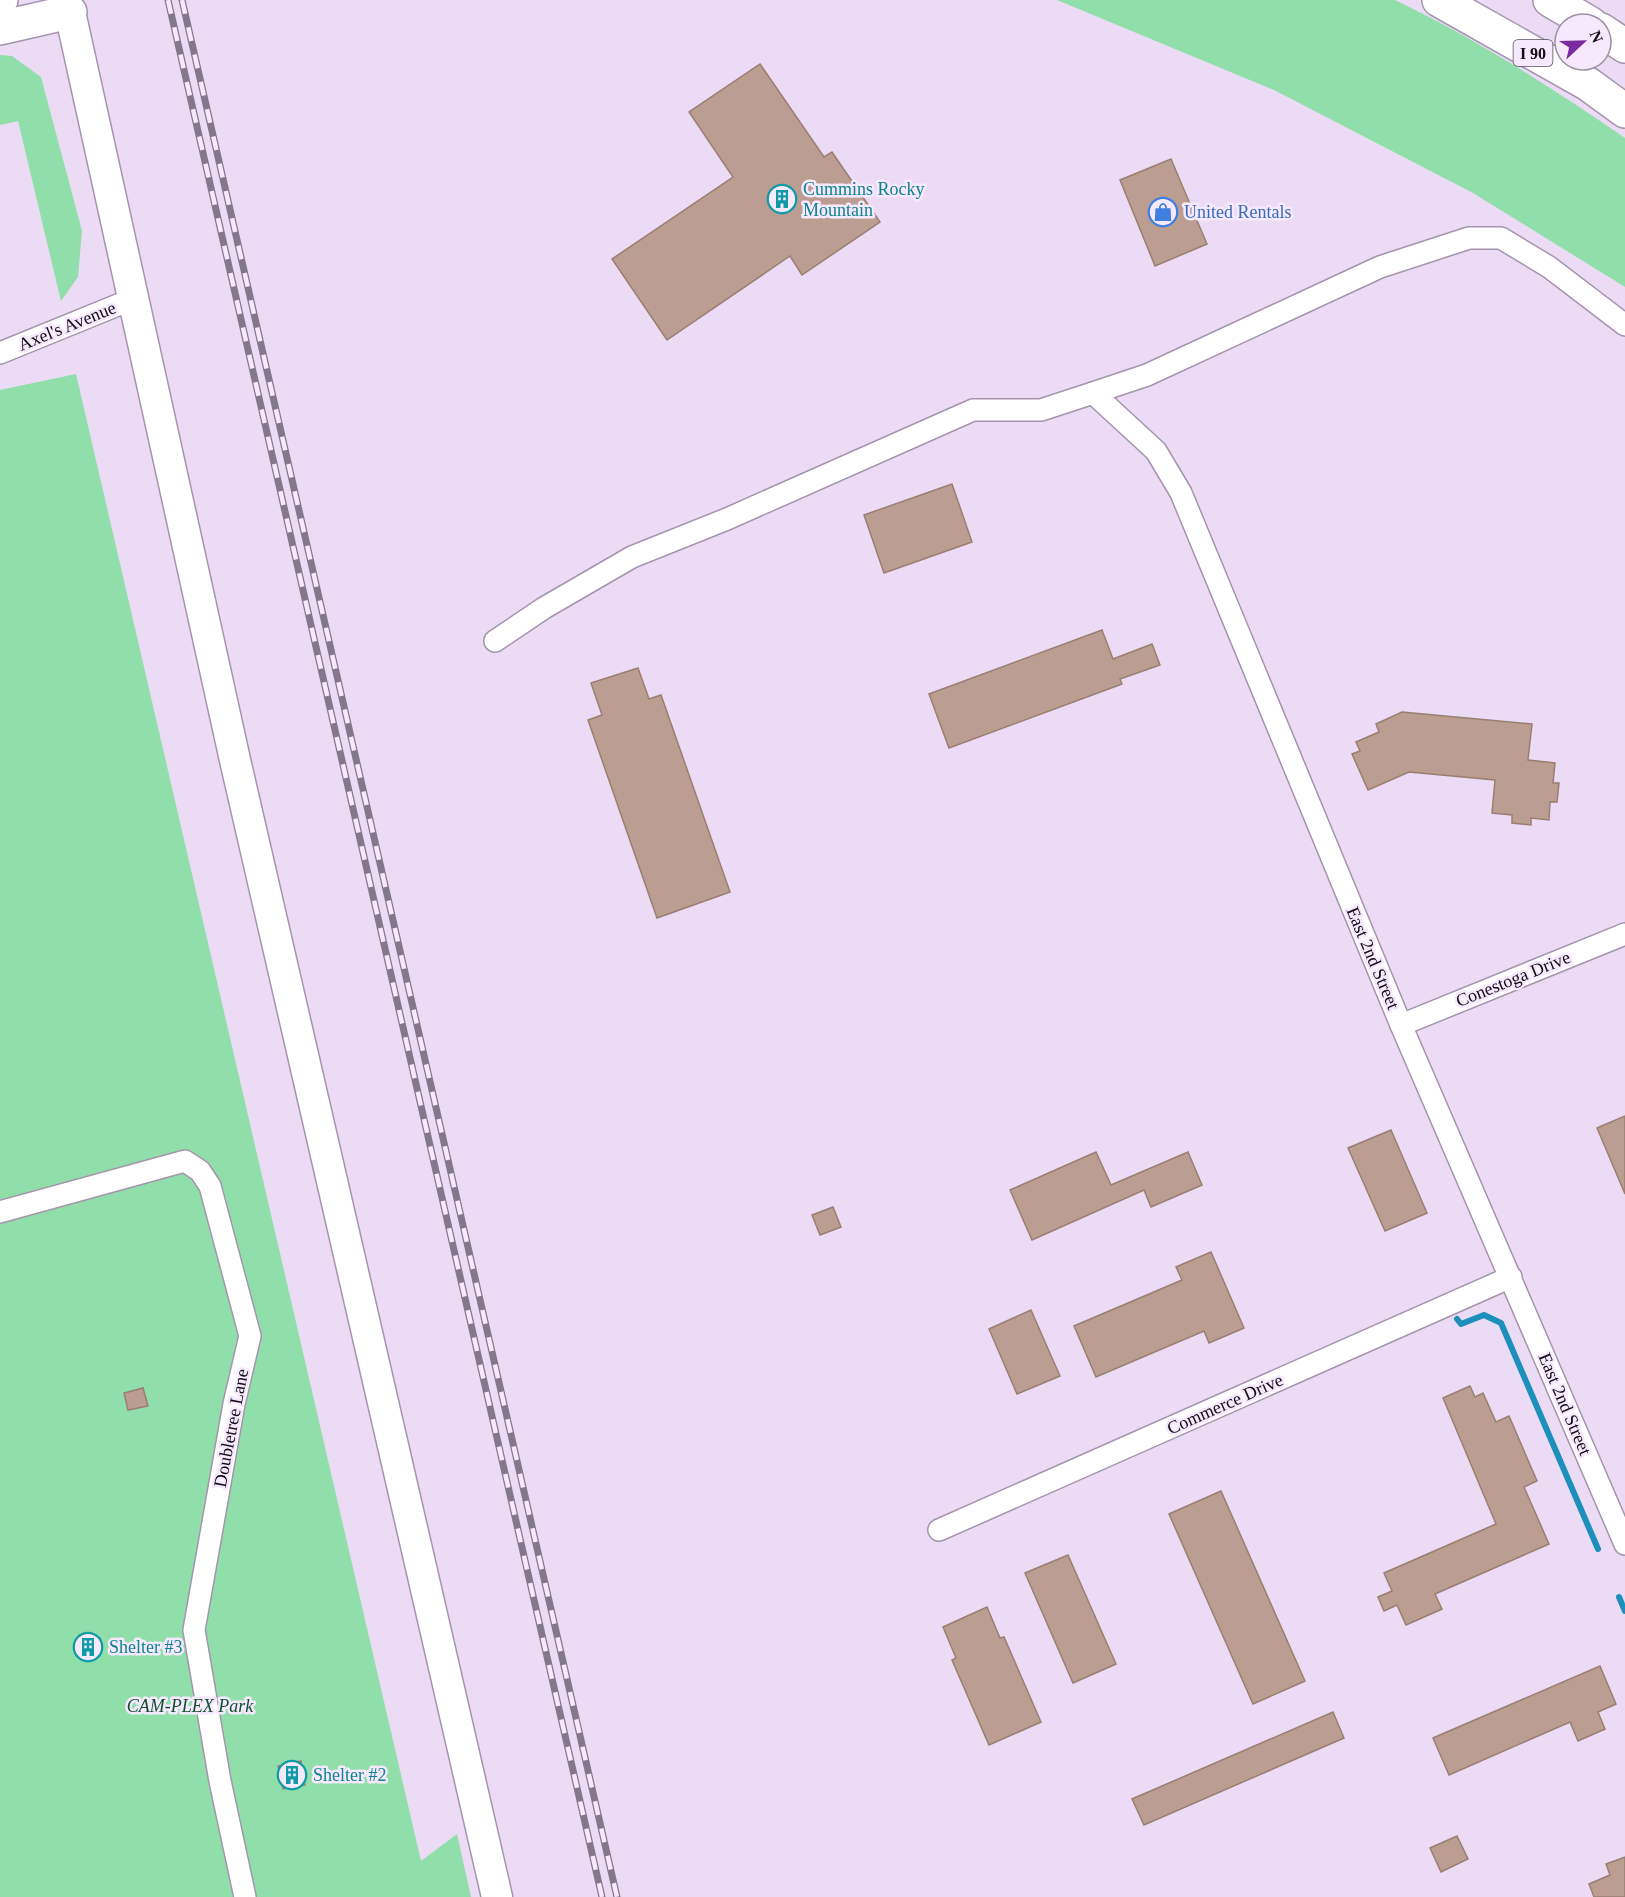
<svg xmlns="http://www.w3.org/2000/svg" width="1625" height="1897" viewBox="0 0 1625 1897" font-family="'Times New Roman',serif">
  <rect width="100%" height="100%" fill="#ebdbf5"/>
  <g fill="#90dfaa">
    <path d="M 1057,0 L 1395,0 C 1475,38 1552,88 1625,138 L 1625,287 L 1473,193 L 1274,90 Z"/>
    <path d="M 0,55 L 12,56 L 41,77 L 82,231 L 78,277 L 61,301 L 18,121 L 0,125 Z"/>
    <path d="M 76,374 L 421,1861 L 457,1834 L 471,1897 L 0,1897 L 0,390 Z"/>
  </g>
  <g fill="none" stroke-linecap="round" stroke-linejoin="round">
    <g stroke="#1c90ba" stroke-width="6">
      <path d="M 1457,1319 L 1461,1324 L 1484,1315 L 1501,1323 L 1598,1549"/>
      <path d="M 1619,1597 L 1625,1611"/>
    </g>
  </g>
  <g fill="#bb9d91" stroke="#9a7e72" stroke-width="1.5">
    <path d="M 760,64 L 824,157 L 832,152 L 880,222 L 802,275 L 790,256 L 667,340 L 612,259 L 733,177 L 689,112 Z"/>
    <path d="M 1171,159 L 1207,244 L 1155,266 L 1120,180 Z"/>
    <path d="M 952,484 L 972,542 L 884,573 L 864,515 Z"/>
    <path d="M 1102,630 L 1113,659 L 1152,644 L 1160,665 L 1120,679 L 1122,684 L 949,748 L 929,694 Z"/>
    <path d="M 638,668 L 649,699 L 661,695 L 730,892 L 657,918 L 588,720 L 602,715 L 591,683 Z"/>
    <path d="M 1402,712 L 1532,724 L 1528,760 L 1555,763 L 1553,783 L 1559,783 L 1557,802 L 1550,802 L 1549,820 L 1531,818 L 1531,825 L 1512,823 L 1512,815 L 1492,813 L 1495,780 L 1409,772 L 1368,790 L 1352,754 L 1360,751 L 1356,742 L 1379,732 L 1376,724 Z"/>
    <path d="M 1625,1116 L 1625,1194 L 1597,1128 Z"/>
    <path d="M 1391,1130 L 1427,1213 L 1385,1231 L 1348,1148 Z"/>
    <path d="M 1096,1152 L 1111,1185 L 1188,1152 L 1202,1185 L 1151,1207 L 1144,1190 L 1032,1240 L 1010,1190 Z"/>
    <path d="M 833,1207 L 841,1227 L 820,1235 L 812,1215 Z"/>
    <path d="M 1211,1252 L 1244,1328 L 1209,1343 L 1204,1331 L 1096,1377 L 1074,1326 L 1182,1280 L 1176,1267 Z"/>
    <path d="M 1031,1310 L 1060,1376 L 1017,1394 L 989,1329 Z"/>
    <path d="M 1470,1386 L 1475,1397 L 1483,1393 L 1496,1422 L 1509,1416 L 1537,1481 L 1524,1487 L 1549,1544 L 1435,1594 L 1442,1609 L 1406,1625 L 1397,1605 L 1384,1611 L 1378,1597 L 1392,1591 L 1384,1573 L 1496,1524 L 1443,1398 Z"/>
    <path d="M 143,1388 L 148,1406 L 128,1410 L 124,1393 Z"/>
    <path d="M 1221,1491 L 1305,1681 L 1253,1704 L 1169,1514 Z"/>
    <path d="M 1068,1555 L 1116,1664 L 1073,1683 L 1025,1573 Z"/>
    <path d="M 987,1607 L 1000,1638 L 1004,1637 L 1041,1722 L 989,1745 L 952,1660 L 956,1658 L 943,1627 Z"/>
    <path d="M 79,1635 L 100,1638 L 97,1658 L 77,1655 Z"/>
    <path d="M 1600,1666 L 1616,1704 L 1598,1712 L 1605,1729 L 1578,1741 L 1570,1722 L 1449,1775 L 1433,1738 Z"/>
    <path d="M 1333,1712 L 1344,1738 L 1144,1825 L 1132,1799 Z"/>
    <path d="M 301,1761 L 305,1785 L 283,1789 L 278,1766 Z"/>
    <path d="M 1457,1836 L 1468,1859 L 1441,1872 L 1430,1848 Z"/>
    <path d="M 1625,1857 L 1625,1897 L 1594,1897 L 1589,1884 L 1610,1875 L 1606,1864 Z"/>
  </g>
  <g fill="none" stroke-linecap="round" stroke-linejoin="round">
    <g stroke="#a495ad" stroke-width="24">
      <g id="minor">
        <path d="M 0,353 L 135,298"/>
        <path d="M 1093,393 L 1156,451 L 1181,493 L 1401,1025 L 1625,1544"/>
        <path d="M 495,641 L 544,608 L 632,557 L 727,519 L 973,410 L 1041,410 L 1093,393 L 1147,375 L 1380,267 L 1469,238 L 1501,238 L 1549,267 L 1625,325"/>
        <path d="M 1401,1025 L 1625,934"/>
        <path d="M 0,1212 L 185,1161 L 200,1171 L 210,1186 L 250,1336 L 234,1404 L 194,1630 L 220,1781 L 245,1897"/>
        <path d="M 939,1530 L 1511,1277"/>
      </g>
    </g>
    <g stroke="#a495ad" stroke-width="33">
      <path id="secondary" d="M 70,12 L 235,760 L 497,1897"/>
    </g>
    <g stroke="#a495ad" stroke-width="36">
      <g id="motorway">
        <path d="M 0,0 L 1,0"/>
        <path d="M 1439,0 L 1588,84 L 1625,111"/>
        <path d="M 1550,0 L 1591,24"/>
        <path d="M 0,28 L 70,12"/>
        <path d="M 1601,30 L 1625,46"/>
      </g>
    </g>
    <use href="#minor" stroke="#fff" stroke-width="21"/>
    <use href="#secondary" stroke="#fff" stroke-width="30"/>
    <use href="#motorway" stroke="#fff" stroke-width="33"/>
    <g stroke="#837889" stroke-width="7">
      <g id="rail">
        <path d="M 168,0 L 602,1897"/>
        <path d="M 182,0 L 617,1897"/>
      </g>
    </g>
    <use href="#rail" stroke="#f6e9fe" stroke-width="4.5" stroke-dasharray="14" stroke-linecap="butt"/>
  </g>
  <defs>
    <g id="building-ring" transform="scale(1.5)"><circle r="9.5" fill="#f6e9fe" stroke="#0f9aa8" stroke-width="1.5"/><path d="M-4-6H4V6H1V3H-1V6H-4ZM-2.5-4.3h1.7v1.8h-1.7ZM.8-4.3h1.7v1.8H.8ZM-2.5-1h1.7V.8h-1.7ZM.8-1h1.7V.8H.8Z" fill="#0f9aa8"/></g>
    <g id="shop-ring" transform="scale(1.5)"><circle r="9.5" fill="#f6e9fe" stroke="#3f7fe0" stroke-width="1.5"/><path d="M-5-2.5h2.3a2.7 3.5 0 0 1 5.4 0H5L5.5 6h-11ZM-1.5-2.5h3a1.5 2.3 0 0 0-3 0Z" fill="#3f7fe0"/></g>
  </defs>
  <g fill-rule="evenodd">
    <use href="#building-ring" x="782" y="199"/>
    <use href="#shop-ring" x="1163" y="212"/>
    <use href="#building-ring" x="88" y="1647"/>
    <use href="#building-ring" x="292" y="1775"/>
  </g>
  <g text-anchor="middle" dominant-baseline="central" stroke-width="5" stroke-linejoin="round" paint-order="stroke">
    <rect fill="#f6e9fe" stroke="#564e5b" stroke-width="1.5" x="1513.5" y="40" width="39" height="26" rx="4.5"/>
    <g font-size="16" font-weight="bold" fill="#120c15">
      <text x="1533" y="53">I 90</text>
    </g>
    <g font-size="18" fill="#0d838f" stroke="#f6e9fe" text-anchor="start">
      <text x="803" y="189">Cummins Rocky<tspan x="803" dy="21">Mountain</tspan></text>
      <text x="109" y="1647">Shelter #3</text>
      <text x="313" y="1775">Shelter #2</text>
    </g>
    <g font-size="18" fill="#366cbe" stroke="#f6e9fe" text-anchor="start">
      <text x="1184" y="212">United Rentals</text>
    </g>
    <g font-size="18" fill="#120c15" stroke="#f6e9fe">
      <text transform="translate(67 326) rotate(-22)">Axel's Avenue</text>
      <text transform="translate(1373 958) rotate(67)">East 2nd Street</text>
      <text transform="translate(1513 979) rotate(-22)">Conestoga Drive</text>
      <text transform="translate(1225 1404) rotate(-24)">Commerce Drive</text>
      <text transform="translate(1565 1404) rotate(67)">East 2nd Street</text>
      <text transform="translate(231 1428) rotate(-79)">Doubletree Lane</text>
    </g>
    <g font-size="18" font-style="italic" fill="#0f4f2c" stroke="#f6e9fe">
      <text x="190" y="1706">CAM-PLEX Park</text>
    </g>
  </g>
  <g transform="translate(1583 42) rotate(68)"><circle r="28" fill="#f6e9fe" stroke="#9b91a1" stroke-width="1.5"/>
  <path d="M0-4.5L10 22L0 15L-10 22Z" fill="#792c9e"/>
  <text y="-9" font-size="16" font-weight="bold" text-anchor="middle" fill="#120c15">N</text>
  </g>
</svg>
